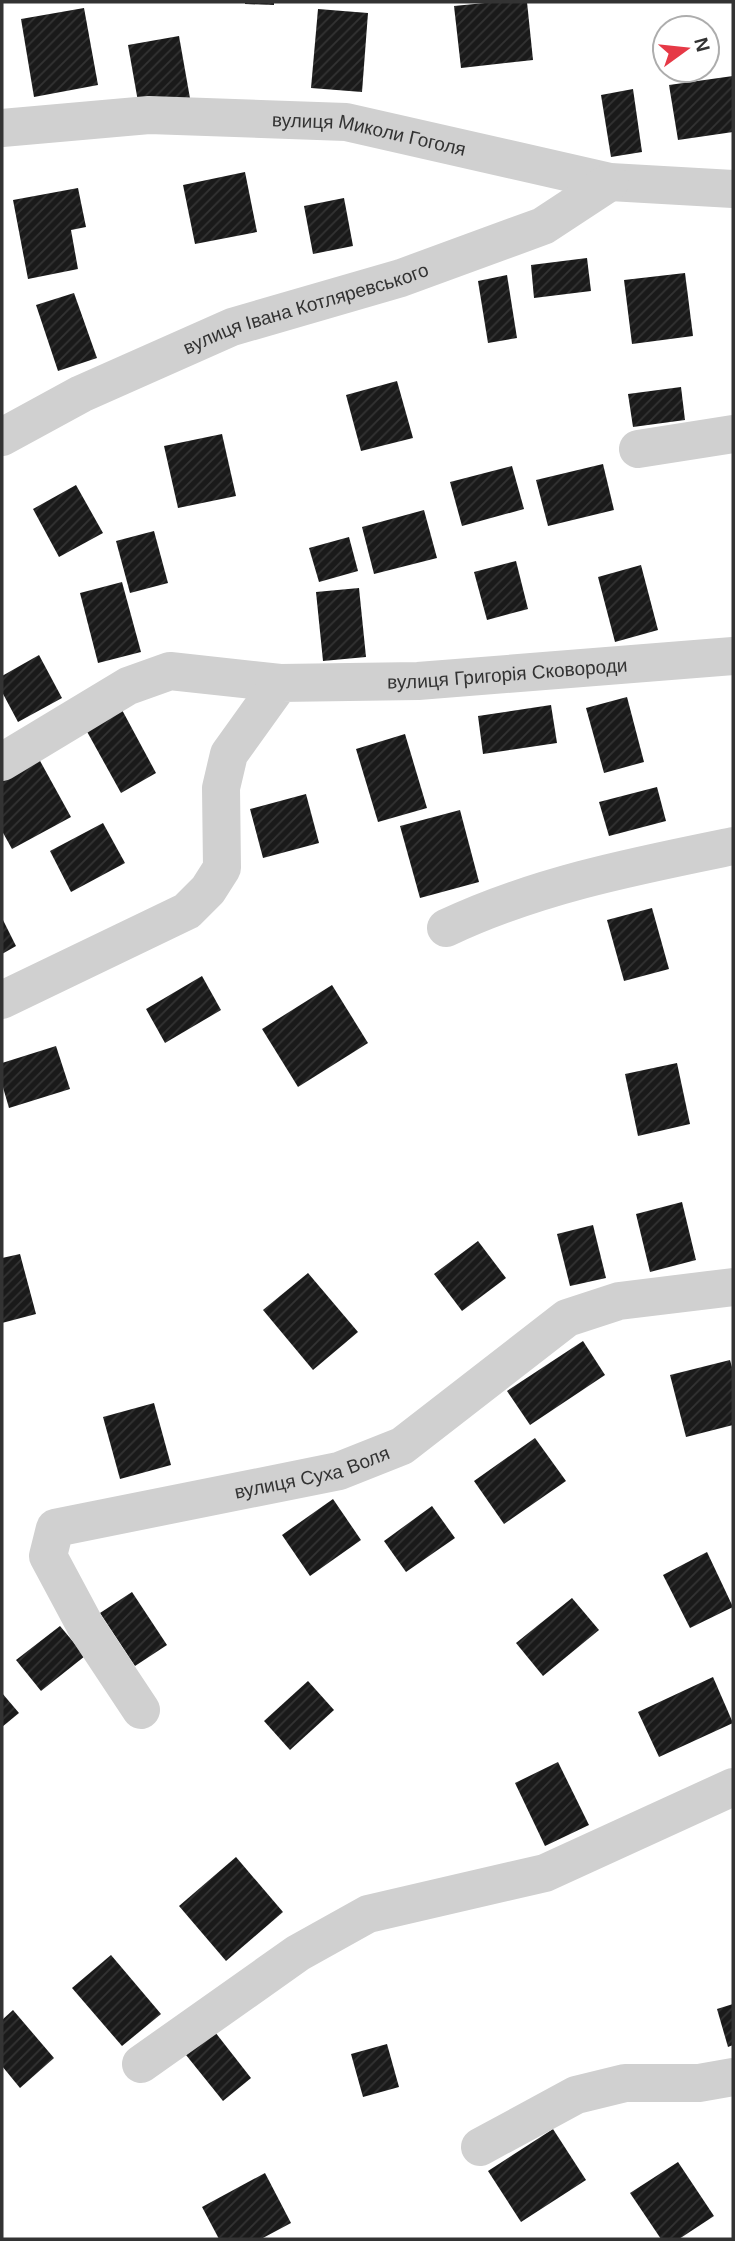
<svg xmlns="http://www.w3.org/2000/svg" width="735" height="2241" viewBox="0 0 735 2241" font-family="Helvetica,sans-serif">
  <defs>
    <pattern id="building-hatch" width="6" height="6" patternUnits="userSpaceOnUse" patternTransform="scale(1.75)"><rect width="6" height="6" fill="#1a1a1a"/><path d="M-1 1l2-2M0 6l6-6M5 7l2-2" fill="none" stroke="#333"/></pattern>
  </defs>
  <rect width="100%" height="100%" fill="#fff"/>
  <g fill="url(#building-hatch)">
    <path d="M 245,2 L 274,2 L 274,5 L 245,4 Z"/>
    <path d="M 495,2 L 527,2 L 533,60 L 461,68 L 454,6 Z"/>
    <path d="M 84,8 L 98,85 L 34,97 L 21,19 Z"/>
    <path d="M 318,9 L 368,13 L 362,92 L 311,88 Z"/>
    <path d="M 179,36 L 191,104 L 140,113 L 128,45 Z"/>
    <path d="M 733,76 L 733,132 L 678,140 L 669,85 Z"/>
    <path d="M 633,89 L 642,152 L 611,157 L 601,95 Z"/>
    <path d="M 245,172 L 257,232 L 195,244 L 183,185 Z"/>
    <path d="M 78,188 L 86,227 L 71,230 L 78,269 L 28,279 L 13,200 Z"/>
    <path d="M 344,198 L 353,246 L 313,254 L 304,206 Z"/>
    <path d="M 587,258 L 591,291 L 534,298 L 531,265 Z"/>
    <path d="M 685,273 L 693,336 L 632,344 L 624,280 Z"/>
    <path d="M 507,275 L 517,338 L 488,343 L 478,281 Z"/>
    <path d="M 74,293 L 97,358 L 58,371 L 36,305 Z"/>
    <path d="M 397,381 L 413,438 L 361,451 L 346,395 Z"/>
    <path d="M 681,387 L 685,420 L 633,427 L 628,394 Z"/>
    <path d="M 222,434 L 236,496 L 178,508 L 164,446 Z"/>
    <path d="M 603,464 L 614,510 L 548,526 L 536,480 Z"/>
    <path d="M 512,466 L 524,509 L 462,526 L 450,482 Z"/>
    <path d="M 76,485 L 103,533 L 59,557 L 33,509 Z"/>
    <path d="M 424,510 L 437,558 L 374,574 L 362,527 Z"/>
    <path d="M 154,531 L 168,583 L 130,593 L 116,541 Z"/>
    <path d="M 349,537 L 358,571 L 319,582 L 309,548 Z"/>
    <path d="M 516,561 L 528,609 L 487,620 L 474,572 Z"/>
    <path d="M 641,565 L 658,630 L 615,642 L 598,577 Z"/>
    <path d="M 122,582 L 141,652 L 98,663 L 80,593 Z"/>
    <path d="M 359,588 L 366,657 L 323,661 L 316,592 Z"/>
    <path d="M 39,655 L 62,698 L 18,722 L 2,692 L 2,676 Z"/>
    <path d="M 627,697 L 644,762 L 604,773 L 586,708 Z"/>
    <path d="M 551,705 L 557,743 L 483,754 L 478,716 Z"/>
    <path d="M 121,708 L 156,773 L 121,793 L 85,728 Z"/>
    <path d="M 405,734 L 427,808 L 378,822 L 356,749 Z"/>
    <path d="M 39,759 L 71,817 L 12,849 L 2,831 L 2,780 Z"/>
    <path d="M 657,787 L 666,821 L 609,836 L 599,802 Z"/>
    <path d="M 306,794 L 319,843 L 263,858 L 250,809 Z"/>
    <path d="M 460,810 L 479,882 L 420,898 L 400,826 Z"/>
    <path d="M 103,823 L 125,863 L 71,892 L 50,851 Z"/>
    <path d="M 652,908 L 669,969 L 624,981 L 607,920 Z"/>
    <path d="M 2,918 L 16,946 L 2,954 Z"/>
    <path d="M 202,976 L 221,1010 L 165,1043 L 146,1009 Z"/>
    <path d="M 332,985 L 368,1043 L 298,1087 L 262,1029 Z"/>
    <path d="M 56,1046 L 70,1089 L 9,1108 L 2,1084 L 2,1063 Z"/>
    <path d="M 677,1063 L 690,1124 L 638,1136 L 625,1074 Z"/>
    <path d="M 682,1202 L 696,1260 L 650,1272 L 636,1214 Z"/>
    <path d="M 593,1225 L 606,1278 L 570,1286 L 557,1234 Z"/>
    <path d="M 478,1241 L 506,1278 L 462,1311 L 434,1274 Z"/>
    <path d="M 20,1254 L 36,1314 L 2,1323 L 2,1258 Z"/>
    <path d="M 308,1273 L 358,1332 L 313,1370 L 263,1310 Z"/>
    <path d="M 583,1341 L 605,1375 L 530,1425 L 507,1391 Z"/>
    <path d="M 730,1360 L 733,1371 L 733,1425 L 686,1437 L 670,1375 Z"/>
    <path d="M 154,1403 L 171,1465 L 120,1479 L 103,1417 Z"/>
    <path d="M 535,1438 L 566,1481 L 504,1524 L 474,1481 Z"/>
    <path d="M 333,1499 L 361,1540 L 310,1576 L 282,1535 Z"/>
    <path d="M 432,1506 L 455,1538 L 406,1572 L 384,1541 Z"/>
    <path d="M 707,1552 L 733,1607 L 690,1628 L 663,1575 Z"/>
    <path d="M 132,1592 L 167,1645 L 135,1666 L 100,1613 Z"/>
    <path d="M 572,1598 L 599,1630 L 543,1676 L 516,1643 Z"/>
    <path d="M 60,1626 L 85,1656 L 41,1691 L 16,1660 Z"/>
    <path d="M 713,1677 L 733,1723 L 659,1757 L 638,1712 Z"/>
    <path d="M 308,1681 L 334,1710 L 290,1750 L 264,1721 Z"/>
    <path d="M 2,1693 L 19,1713 L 2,1727 Z"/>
    <path d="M 558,1762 L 589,1825 L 545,1846 L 515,1783 Z"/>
    <path d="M 236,1857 L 283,1912 L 226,1961 L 179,1906 Z"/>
    <path d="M 111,1955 L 161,2014 L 122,2046 L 72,1988 Z"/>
    <path d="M 733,2004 L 733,2045 L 728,2047 L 717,2009 Z"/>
    <path d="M 13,2010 L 54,2058 L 20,2088 L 2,2066 L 2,2020 Z"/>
    <path d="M 215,2032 L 251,2078 L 223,2101 L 186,2055 Z"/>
    <path d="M 387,2044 L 399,2087 L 363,2097 L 351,2054 Z"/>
    <path d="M 553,2129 L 586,2180 L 521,2222 L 488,2171 Z"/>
    <path d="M 678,2162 L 714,2216 L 679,2239 L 661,2239 L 630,2193 Z"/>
    <path d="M 265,2173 L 291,2223 L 261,2239 L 219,2239 L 202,2207 Z"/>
  </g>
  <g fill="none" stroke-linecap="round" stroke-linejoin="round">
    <g stroke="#d0d0d0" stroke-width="38">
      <path id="s1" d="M 2,128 L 149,115 L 346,122 L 610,182 L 733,189"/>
      <path id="s2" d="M 2,437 L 81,394 L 232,327 L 401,278 L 543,226 L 610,182"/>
      <path d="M 638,449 L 733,434"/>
      <path d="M 2,762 L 128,686 L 170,671 L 280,683"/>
      <path d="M 446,928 C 537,885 635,866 733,846"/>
      <path id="s3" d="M 2,1000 L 187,911 L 208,890 L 222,868 L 221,788 L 229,754 L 280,683 L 418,681 L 733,656"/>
      <path id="s4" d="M 141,1710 L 86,1627 L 48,1556 L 55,1528 L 339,1471 L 402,1446 L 567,1318 L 619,1301 L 733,1287"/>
      <path d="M 141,2064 L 298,1953 L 368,1914 L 545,1873 L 733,1787"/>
      <path d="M 480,2147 L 576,2095 L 625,2083 L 699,2083 L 733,2077"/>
    </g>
  </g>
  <g text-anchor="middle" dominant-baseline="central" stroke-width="7" stroke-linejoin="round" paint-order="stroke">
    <g font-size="19" fill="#333" stroke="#fff">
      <text stroke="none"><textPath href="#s1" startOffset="369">вулиця Миколи Гоголя</textPath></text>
      <text stroke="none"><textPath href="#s2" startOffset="331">вулиця Івана Котляревського</textPath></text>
      <text stroke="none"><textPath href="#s3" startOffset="691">вулиця Григорія Сковороди</textPath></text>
      <text stroke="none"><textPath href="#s4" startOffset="472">вулиця Суха Воля</textPath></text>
    </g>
  </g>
  <rect width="735" height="2241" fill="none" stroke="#333333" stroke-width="7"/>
  <g transform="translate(686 49) rotate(75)"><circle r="33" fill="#ffffff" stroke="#adadad" stroke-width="2"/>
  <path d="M0-5L12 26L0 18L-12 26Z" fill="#e63946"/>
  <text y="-10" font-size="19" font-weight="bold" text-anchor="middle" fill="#333333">N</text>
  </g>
</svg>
